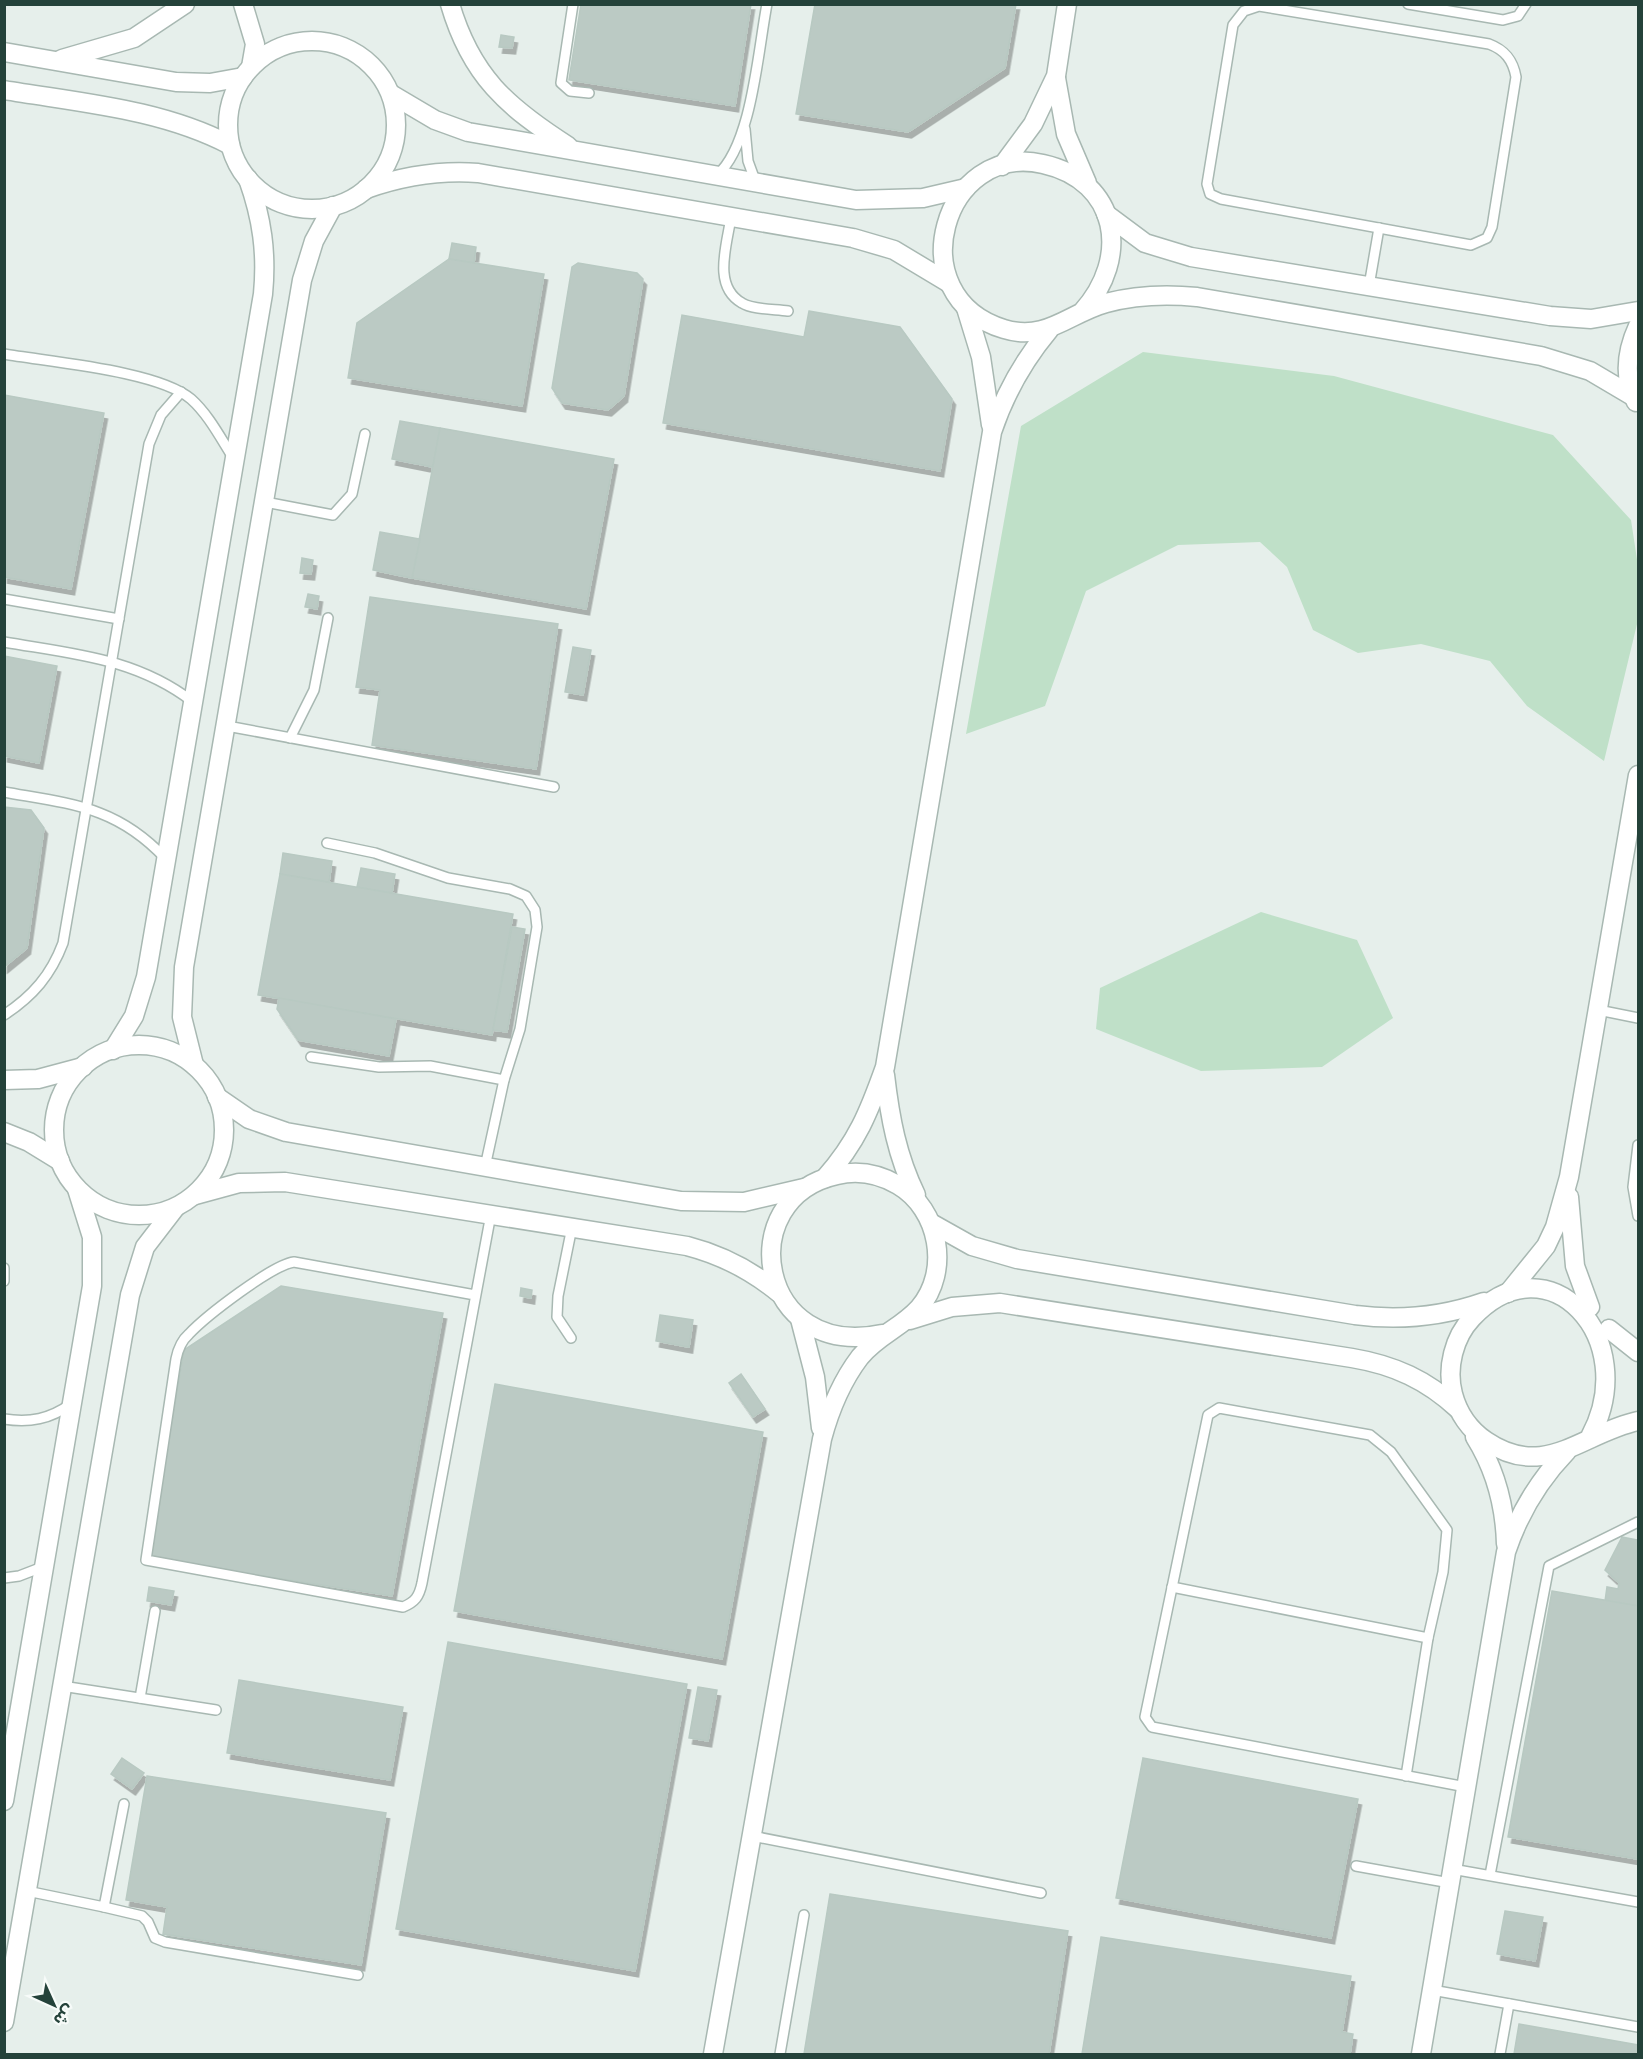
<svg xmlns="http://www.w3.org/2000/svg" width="1643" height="2059" viewBox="0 0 1643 2059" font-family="'Alegreya Sans','Noto Sans Arabic',sans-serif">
  <defs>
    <filter id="shadow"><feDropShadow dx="3.5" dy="6" stdDeviation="0" flood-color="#0004"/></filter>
  </defs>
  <rect width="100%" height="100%" fill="#e6efeb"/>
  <g fill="#bfe0c8">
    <path d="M 1143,352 L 1334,376 L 1553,435 L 1631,520 L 1638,566 L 1638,620 L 1604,761 L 1527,706 L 1490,661 L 1421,644 L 1358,653 L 1313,630 L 1287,567 L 1260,542 L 1178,545 L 1086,591 L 1045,706 L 966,734 L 1021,426 Z"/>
    <path d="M 1261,912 L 1357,940 L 1393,1018 L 1322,1067 L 1201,1071 L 1096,1029 L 1100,988 Z"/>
  </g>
  <g fill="#bbcac4" stroke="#b8c9c2" stroke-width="1.5" filter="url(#shadow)">
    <path d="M 581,4 L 751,4 L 735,106 L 569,80 Z"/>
    <path d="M 815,4 L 1016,4 L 1005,68 L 908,132 L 796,114 Z"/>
    <path d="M 501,35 L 514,37 L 512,48 L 499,47 Z"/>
    <path d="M 452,243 L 476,247 L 474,263 L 449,259 Z"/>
    <path d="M 449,259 L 544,274 L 522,406 L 348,378 L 357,323 Z"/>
    <path d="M 578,263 L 637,273 L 643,279 L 624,396 L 608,410 L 562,403 L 552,388 L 572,267 Z"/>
    <path d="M 809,311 L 900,327 L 952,399 L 940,471 L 663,423 L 682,315 L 804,337 Z"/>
    <path d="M 4,395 L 104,413 L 71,589 L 4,577 Z"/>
    <path d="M 400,421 L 440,428 L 433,467 L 392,459 Z"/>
    <path d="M 440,428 L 614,459 L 586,609 L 412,578 Z"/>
    <path d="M 380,532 L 420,539 L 412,578 L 373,570 Z"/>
    <path d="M 302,558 L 313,560 L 311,574 L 300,573 Z"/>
    <path d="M 308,594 L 319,596 L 317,609 L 305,607 Z"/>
    <path d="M 370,597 L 558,624 L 536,769 L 372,745 L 380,690 L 356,687 Z"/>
    <path d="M 573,647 L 591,650 L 583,695 L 565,692 Z"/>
    <path d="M 4,656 L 57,666 L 39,763 L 4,756 Z"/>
    <path d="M 4,807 L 31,810 L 44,828 L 27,948 L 4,967 Z"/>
    <path d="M 283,853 L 332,861 L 329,882 L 280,874 Z"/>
    <path d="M 361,868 L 395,874 L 392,893 L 357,887 Z"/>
    <path d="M 280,874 L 513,914 L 492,1035 L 258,995 Z"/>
    <path d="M 512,927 L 525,929 L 507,1032 L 493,1030 Z"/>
    <path d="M 279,998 L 396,1019 L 389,1056 L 298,1040 L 277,1009 Z"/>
    <path d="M 281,1286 L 443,1313 L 392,1596 L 149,1558 L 184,1350 Z"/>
    <path d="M 521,1288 L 532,1290 L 531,1298 L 520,1296 Z"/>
    <path d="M 660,1315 L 693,1320 L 689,1347 L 656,1341 Z"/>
    <path d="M 741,1374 L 765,1409 L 753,1417 L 729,1383 Z"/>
    <path d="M 495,1384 L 763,1432 L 722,1659 L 454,1611 Z"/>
    <path d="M 1622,1537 L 1638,1540 L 1638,1606 L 1605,1601 L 1607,1587 L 1618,1589 L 1619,1583 L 1605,1570 Z"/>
    <path d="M 149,1587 L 174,1591 L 171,1605 L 147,1601 Z"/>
    <path d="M 1552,1591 L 1638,1606 L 1638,1859 L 1508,1837 Z"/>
    <path d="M 448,1642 L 687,1684 L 635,1971 L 396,1929 Z"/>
    <path d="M 239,1680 L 403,1707 L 390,1780 L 227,1753 Z"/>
    <path d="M 698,1687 L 717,1690 L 708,1741 L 689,1738 Z"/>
    <path d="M 122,1758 L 144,1773 L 132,1789 L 111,1774 Z"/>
    <path d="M 1143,1758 L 1358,1799 L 1331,1938 L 1116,1898 Z"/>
    <path d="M 147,1776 L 386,1813 L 361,1965 L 163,1934 L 167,1907 L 126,1900 Z"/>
    <path d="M 830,1894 L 1068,1931 L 1049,2054 L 804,2054 Z"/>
    <path d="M 1505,1911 L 1543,1917 L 1535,1961 L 1497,1954 Z"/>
    <path d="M 1101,1937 L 1351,1976 L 1342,2032 L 1353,2034 L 1350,2054 L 1082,2054 Z"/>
    <path d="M 1519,2024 L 1638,2045 L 1638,2054 L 1514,2054 Z"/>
  </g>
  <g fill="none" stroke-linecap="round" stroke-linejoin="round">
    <g stroke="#a8b8b2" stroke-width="12">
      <g id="service">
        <path d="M 573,4 L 561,83 L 570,91 L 589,93"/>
        <path d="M 1408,4 L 1503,20 L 1518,16 L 1526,4"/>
        <path d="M 1259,6 L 1489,44 C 1505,50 1513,60 1516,77 L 1492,227 L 1487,238 L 1471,245 L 1221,199 L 1210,194 L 1207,184 L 1233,25 L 1244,11 Z"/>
        <path d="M 745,129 L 748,161 L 756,183"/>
        <path d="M 717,175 C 752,145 758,50 767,4"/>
        <path d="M 731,217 C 727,245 712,286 742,303 C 753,310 776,309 788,311"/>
        <path d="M 1369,286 L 1379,228"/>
        <path d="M 4,354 C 50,362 159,371 191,399 C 209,415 221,439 234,459"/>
        <path d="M 265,502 L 333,515 L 352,494 L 365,434"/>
        <path d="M 4,599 L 119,619"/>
        <path d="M 4,642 C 73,654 136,658 193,702"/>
        <path d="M 227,726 L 554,787"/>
        <path d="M 290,738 L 314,690 L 328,618"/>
        <path d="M 4,792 C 71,804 116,806 165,858"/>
        <path d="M 327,843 L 375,853 L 448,878 L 510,889 L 526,896 L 535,910 L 537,927 L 520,1029 L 504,1080 L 485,1167"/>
        <path d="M 1598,1010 L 1638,1018"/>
        <path d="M 4,1015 C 33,996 51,975 63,943 L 149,444 L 161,415 L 181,392"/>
        <path d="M 311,1057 L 379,1067 L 430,1066 L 504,1080"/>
        <path d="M 1638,1145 L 1633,1187 L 1638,1216"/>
        <path d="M 4,1268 L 4,1281"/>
        <path d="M 475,1295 L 294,1262 C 272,1265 206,1316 189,1334 C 181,1341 178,1349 176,1359 L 146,1560 L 403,1607 C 415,1602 419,1597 422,1583 L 491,1214"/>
        <path d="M 571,1338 L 557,1317 L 558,1296 L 572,1227"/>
        <path d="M 4,1419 C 30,1423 50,1419 71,1404"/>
        <path d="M 4,1578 L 19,1576 L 45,1566"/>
        <path d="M 1172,1587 L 1428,1638 L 1406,1776"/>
        <path d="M 1428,1638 L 1443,1572 L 1447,1530 L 1391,1452 L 1370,1435 L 1219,1408 L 1208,1415 L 1145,1717 L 1152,1727 L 1466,1787"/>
        <path d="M 62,1686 L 216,1710"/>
        <path d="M 140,1698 L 155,1611"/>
        <path d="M 752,1836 L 1041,1893"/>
        <path d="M 1356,1866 L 1450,1883"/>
        <path d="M 1452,1869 L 1638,1902"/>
        <path d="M 1490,1875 L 1549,1566 L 1638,1522"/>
        <path d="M 27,1891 L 104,1907 L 124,1804"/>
        <path d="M 104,1907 L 142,1916 L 148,1922 L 155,1938 L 165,1942 L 358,1975"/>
        <path d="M 1432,1990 L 1638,2027"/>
        <path d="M 780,2054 L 804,1915"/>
        <path d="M 1500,2054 L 1509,2004"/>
      </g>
    </g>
    <g stroke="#a8b8b2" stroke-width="21">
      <g id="minor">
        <path d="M 243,4 L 255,44 L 251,67"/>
        <path d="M 450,4 C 471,76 507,107 568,146"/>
        <circle cx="312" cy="125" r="84"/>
        <path d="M 4,52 L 176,82 L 210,83 L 243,77"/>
        <path d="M 62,59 L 134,38 L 185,4"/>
        <path d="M 1056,78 L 1066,134 L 1087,183"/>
        <path d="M 4,90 C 81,103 161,109 230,145"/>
        <path d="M 391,94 L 435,120 L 468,132 L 856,200 L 923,198 L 966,188"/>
        <path d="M 1002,166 L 1033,124 L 1056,76 L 1067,4"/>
        <path d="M 366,189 C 403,176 438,170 478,173 L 853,238 L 894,250 L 949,283"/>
        <path d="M 1106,214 L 1145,243 L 1191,257 L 1550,316 L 1591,319 L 1638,311"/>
        <path d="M 966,308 L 981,357 L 991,425"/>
        <path d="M 1082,312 C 1131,258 1119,181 1043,164 C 944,141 897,296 1004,329 C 1046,342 1069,313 1106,303 C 1136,295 1166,294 1197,297 L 1541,356 L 1590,371 L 1634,397"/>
        <path d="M 1636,402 C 1623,377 1627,350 1638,326"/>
        <circle cx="139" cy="1130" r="85"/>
        <path d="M 113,1050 L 134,1016 L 146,977 L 263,294 C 267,253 262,218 248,179"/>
        <path d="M 194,1065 L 182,1017 L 184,967 L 302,280 L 314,241 L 333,206"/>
        <path d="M 885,1075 C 890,1118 897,1156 916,1195"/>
        <path d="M 4,1080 L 38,1079 L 83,1067"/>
        <path d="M 217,1097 L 249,1119 L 286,1132 L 681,1201 L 744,1202 L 804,1188"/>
        <path d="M 4,1132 L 29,1142 L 60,1161"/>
        <path d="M 825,1178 C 857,1142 869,1112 885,1067 L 992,432 C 1005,393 1023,361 1049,330"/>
        <path d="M 195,1195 L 239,1183 L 285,1182 L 687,1246 C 722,1255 751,1270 779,1293"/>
        <path d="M 1569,1197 L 1575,1266 L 1590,1307"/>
        <path d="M 931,1223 L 972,1246 L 1017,1259 L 1355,1315 C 1400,1321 1441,1317 1484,1302"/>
        <path d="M 1508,1293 L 1546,1246 L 1555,1227 L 1569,1177 L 1638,775"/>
        <path d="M 800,1319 L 815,1377 L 821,1428"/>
        <path d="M 910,1320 L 952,1307 L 1000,1303 L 1352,1358 C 1394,1365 1427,1380 1458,1409"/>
        <path d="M 1609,1329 L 1638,1352"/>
        <path d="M 1475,1437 C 1495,1469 1505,1506 1506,1544"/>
        <path d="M 1590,1437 C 1643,1339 1548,1236 1472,1318 C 1454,1337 1446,1368 1453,1394 C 1458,1413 1470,1430 1486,1441 C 1545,1481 1582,1433 1638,1421"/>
        <path d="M 4,1801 L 92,1286 L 92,1237 L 77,1189"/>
        <path d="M 4,2022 L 130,1295 L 145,1247 L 175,1208"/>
        <path d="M 713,2054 L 822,1439 C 830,1409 841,1382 860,1357 C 878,1335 901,1328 919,1308 C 951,1271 939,1209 898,1185 C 879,1174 858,1170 837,1175 C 731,1198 758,1361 882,1334"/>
        <path d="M 1421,2054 L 1506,1552 C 1519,1513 1538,1481 1567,1451"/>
      </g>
    </g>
    <use href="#service" stroke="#fff" stroke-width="9"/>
    <use href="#minor" stroke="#fff" stroke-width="18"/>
  </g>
  <rect width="1643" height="2059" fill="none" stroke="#24423a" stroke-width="12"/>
  <g transform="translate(54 2005) rotate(135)" stroke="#f7fbf9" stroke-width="4.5" paint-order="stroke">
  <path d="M0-4.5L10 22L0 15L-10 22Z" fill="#24423a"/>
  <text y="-9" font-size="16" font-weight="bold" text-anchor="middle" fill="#24423a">ش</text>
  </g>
</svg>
